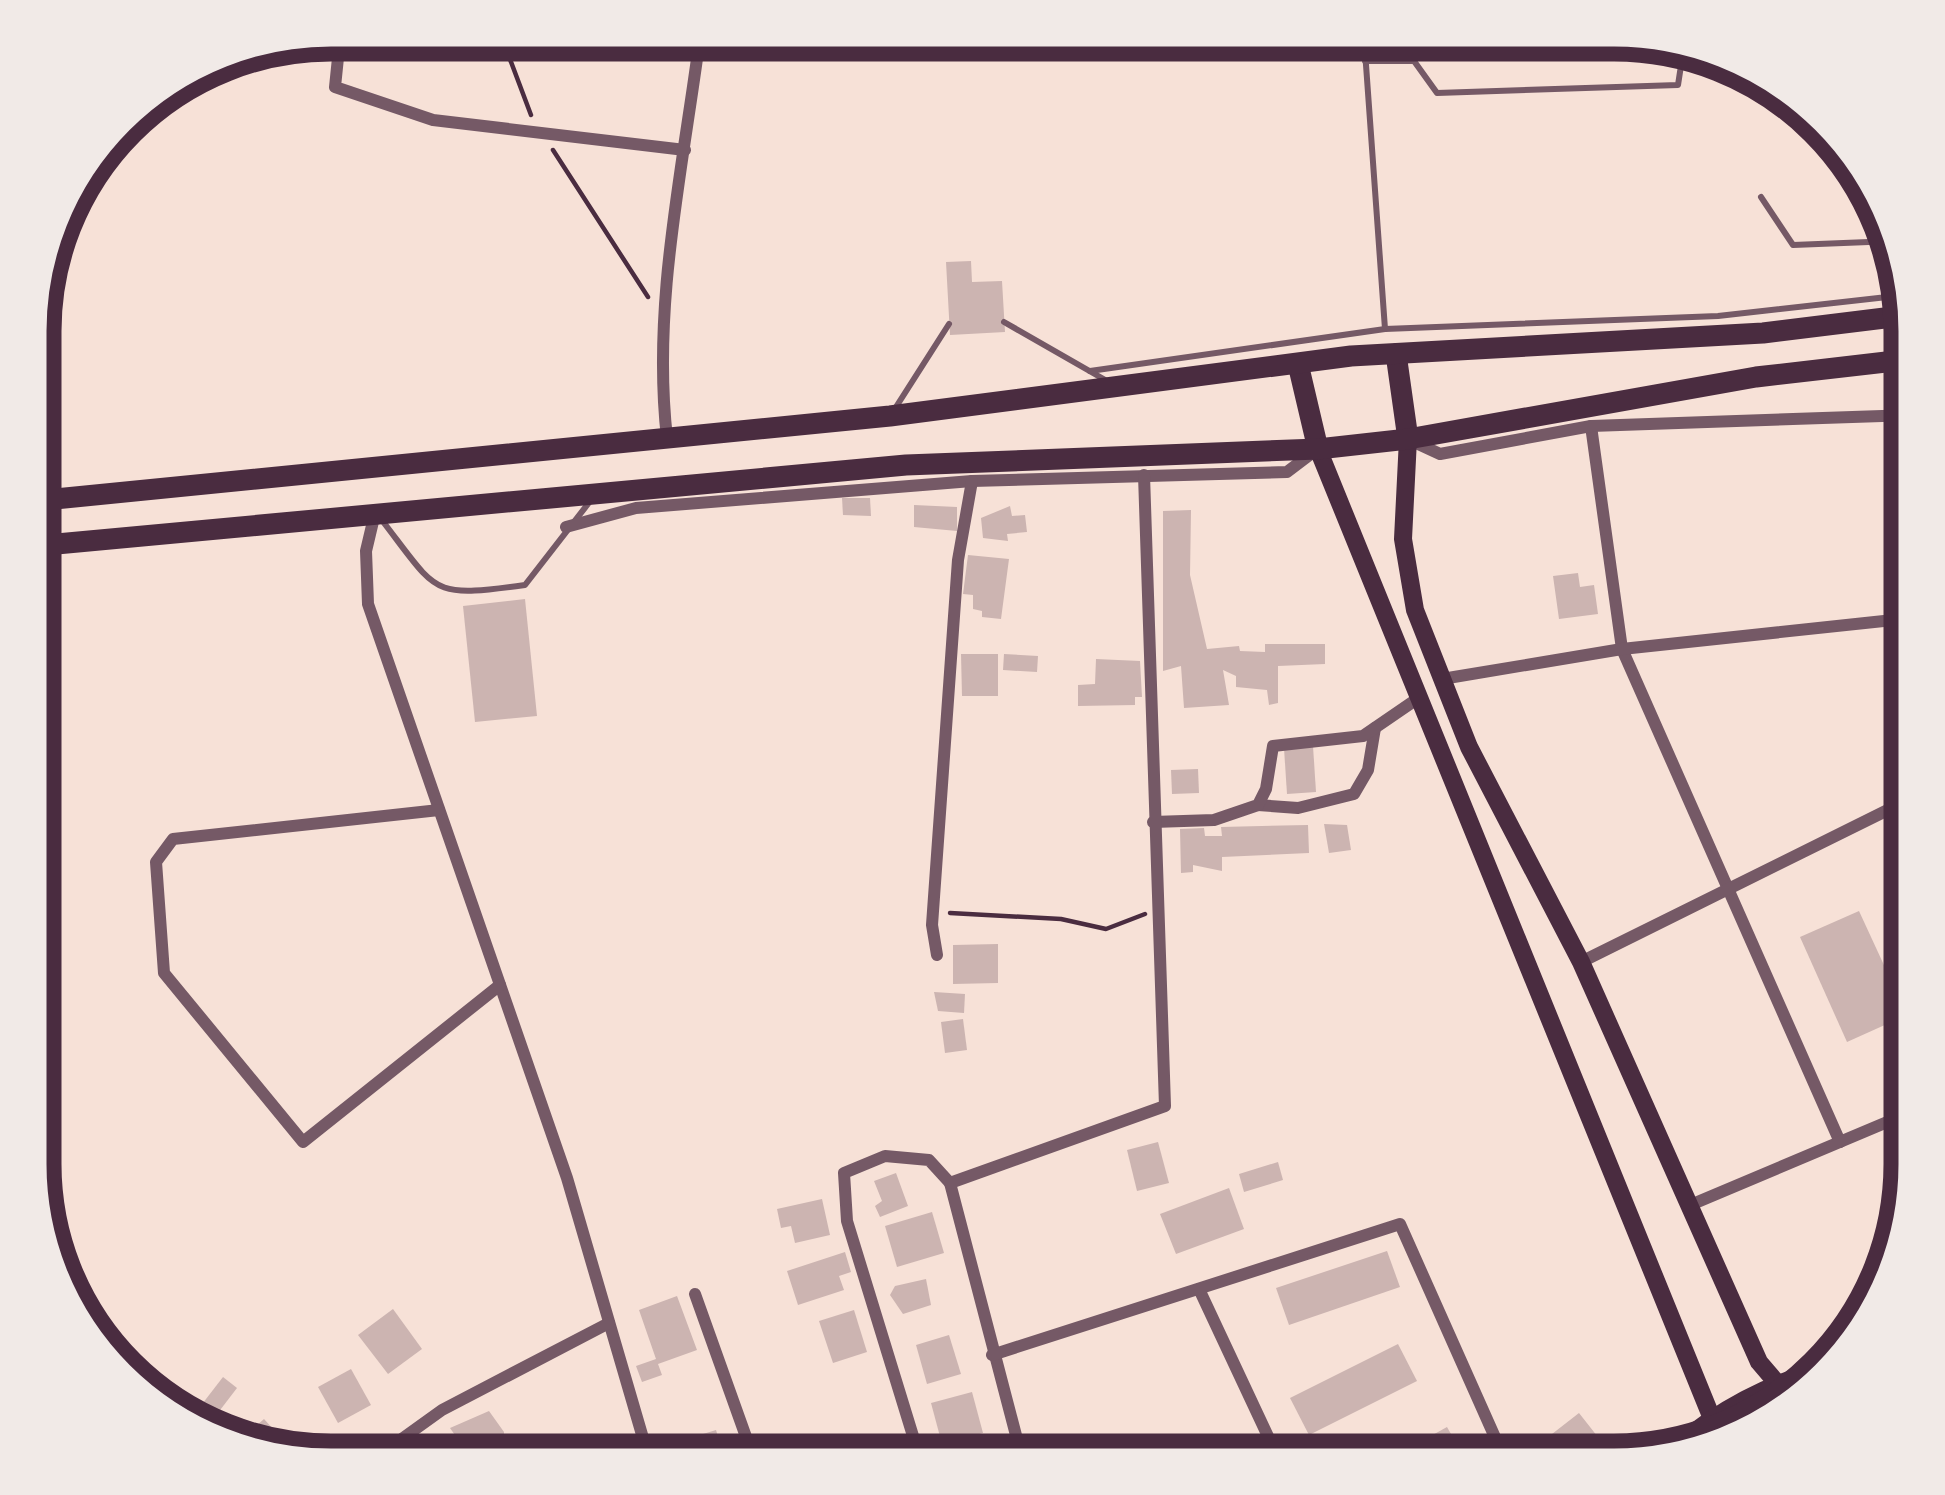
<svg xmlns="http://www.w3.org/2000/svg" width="1945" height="1495" viewBox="0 0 1945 1495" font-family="'Source Sans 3',sans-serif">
  <rect width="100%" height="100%" fill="#f7e1d7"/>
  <g fill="#ccb4b1">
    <path d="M 971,261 L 972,282 L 1002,281 L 1005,332 L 950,335 L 946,262 Z"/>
    <path d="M 842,498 L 870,498 L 871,516 L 843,515 Z"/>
    <path d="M 914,505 L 957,507 L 957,531 L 914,527 Z"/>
    <path d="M 1010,506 L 1012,516 L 1025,515 L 1027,532 L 1007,534 L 1008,541 L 983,538 L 981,518 Z"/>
    <path d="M 1191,510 L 1190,575 L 1207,649 L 1239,646 L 1240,651 L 1265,652 L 1265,644 L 1325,644 L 1325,664 L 1278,666 L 1278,703 L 1269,705 L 1267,690 L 1236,687 L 1236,676 L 1223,670 L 1229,705 L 1184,708 L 1181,666 L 1163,671 L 1163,511 Z"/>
    <path d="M 968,555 L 1009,559 L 1001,619 L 982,617 L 982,611 L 973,609 L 973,595 L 963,594 Z"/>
    <path d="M 1578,573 L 1580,587 L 1594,585 L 1598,614 L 1559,619 L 1553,576 Z"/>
    <path d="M 525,599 L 537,716 L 475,722 L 463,606 Z"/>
    <path d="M 961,654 L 998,654 L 998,696 L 962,696 Z"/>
    <path d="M 1004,654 L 1038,656 L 1037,672 L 1003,670 Z"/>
    <path d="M 1096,659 L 1140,661 L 1142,697 L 1135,697 L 1135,705 L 1078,706 L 1078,685 L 1095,684 Z"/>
    <path d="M 1313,746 L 1316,792 L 1287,794 L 1284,748 Z"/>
    <path d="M 1198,769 L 1199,793 L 1172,794 L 1171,770 Z"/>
    <path d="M 1324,824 L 1347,825 L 1351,850 L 1329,853 Z"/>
    <path d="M 1308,825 L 1309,853 L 1222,857 L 1222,871 L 1193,865 L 1193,872 L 1181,873 L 1180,829 L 1204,828 L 1205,836 L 1222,836 L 1221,827 Z"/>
    <path d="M 1859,911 L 1907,1015 L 1847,1042 L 1800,937 Z"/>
    <path d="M 998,944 L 998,983 L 953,984 L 953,945 Z"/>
    <path d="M 934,992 L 965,994 L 964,1013 L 938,1011 Z"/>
    <path d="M 963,1019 L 967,1050 L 945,1053 L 941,1022 Z"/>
    <path d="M 1158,1142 L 1169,1183 L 1137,1191 L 1127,1150 Z"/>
    <path d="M 1278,1162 L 1283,1180 L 1244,1192 L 1239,1174 Z"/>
    <path d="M 896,1173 L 908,1206 L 880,1217 L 875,1206 L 882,1201 L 874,1181 Z"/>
    <path d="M 1229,1188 L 1244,1229 L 1176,1254 L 1160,1214 Z"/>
    <path d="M 822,1199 L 830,1235 L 795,1243 L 791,1226 L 781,1228 L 777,1209 Z"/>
    <path d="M 932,1212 L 944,1253 L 897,1267 L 885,1226 Z"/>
    <path d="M 1387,1251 L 1400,1287 L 1289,1325 L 1276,1288 Z"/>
    <path d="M 845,1252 L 851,1272 L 839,1276 L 844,1290 L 798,1305 L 787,1271 Z"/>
    <path d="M 926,1279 L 931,1305 L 903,1314 L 890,1295 L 895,1286 Z"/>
    <path d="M 677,1296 L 697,1350 L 658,1364 L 662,1375 L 642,1382 L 636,1366 L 656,1359 L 639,1310 Z"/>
    <path d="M 393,1309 L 422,1349 L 388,1374 L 358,1335 Z"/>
    <path d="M 854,1310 L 867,1352 L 833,1363 L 819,1321 Z"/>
    <path d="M 949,1335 L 961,1374 L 927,1384 L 916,1345 Z"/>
    <path d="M 1398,1344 L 1417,1381 L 1309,1435 L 1290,1398 Z"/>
    <path d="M 351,1369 L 371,1405 L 338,1423 L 318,1387 Z"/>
    <path d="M 223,1377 L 237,1388 L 204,1431 L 189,1421 Z"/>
    <path d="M 972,1392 L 983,1433 L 942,1444 L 931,1403 Z"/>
    <path d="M 489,1411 L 504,1432 L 504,1458 L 473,1461 L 450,1428 Z"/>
    <path d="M 1579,1413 L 1616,1460 L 1541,1462 L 1537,1457 L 1549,1448 L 1543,1441 Z"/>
    <path d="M 264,1419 L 293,1451 L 288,1456 L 250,1447 L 242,1438 Z"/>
    <path d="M 1447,1427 L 1467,1462 L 1384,1462 Z"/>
    <path d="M 716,1430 L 726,1462 L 683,1462 L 677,1442 Z"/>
    <path d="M 892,1434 L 899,1462 L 855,1462 L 850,1445 Z"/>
    <path d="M 994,1441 L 1001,1462 L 945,1462 L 944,1457 Z"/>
  </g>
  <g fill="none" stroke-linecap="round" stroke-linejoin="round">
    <g stroke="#4a2c40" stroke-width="4.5">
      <path d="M 505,46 L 531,115"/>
      <path d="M 553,150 L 648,297"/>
      <path d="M 950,913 L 1061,919 L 1106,929 L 1145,914"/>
    </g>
    <g stroke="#755966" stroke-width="6">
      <path d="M 1364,37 L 1385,329"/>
      <path d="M 1365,61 L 1414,61 L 1437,93 L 1678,85 L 1684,46"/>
      <path d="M 1761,197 L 1793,245 L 1894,241"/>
      <path d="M 1004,322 L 1107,381"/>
      <path d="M 1090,371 L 1385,329 L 1718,316 L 1905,295"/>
      <path d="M 896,407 L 949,324"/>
      <path d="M 381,519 C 439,594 429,598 525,585 L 591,500"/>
    </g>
    <g stroke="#755966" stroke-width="12">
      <path d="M 339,48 L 335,87 L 433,120 L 685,150"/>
      <path d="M 96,155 L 97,153"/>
      <path d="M 1591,426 L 1622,649 L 1840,1142"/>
      <path d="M 667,438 C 652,307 682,173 699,44"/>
      <path d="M 1414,442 L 1440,454 L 1591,426 L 1912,415"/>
      <path d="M 375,513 L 366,551 L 368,604 L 567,1178 L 650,1462"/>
      <path d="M 566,527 L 636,508 L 972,481 L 1287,472 L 1316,450"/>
      <path d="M 1442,679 L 1622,649 L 1912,618"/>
      <path d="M 1258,805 L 1298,808 L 1354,794 L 1368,770 L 1375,728"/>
      <path d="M 439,810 L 173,839 L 156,862 L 164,973 L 303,1142 L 500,985"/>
      <path d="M 1153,822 L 1214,820 L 1258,805 L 1266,789 L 1273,746 L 1363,736 L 1417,699"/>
      <path d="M 937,955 L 932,925 L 958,560 L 972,481"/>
      <path d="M 1581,962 L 1912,798"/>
      <path d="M 950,1183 L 1023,1462"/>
      <path d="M 1688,1206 L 1911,1112"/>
      <path d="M 1199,1289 L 1280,1462"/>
      <path d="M 695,1294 L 755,1462"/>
      <path d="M 992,1355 L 1400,1224 L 1506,1462"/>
      <path d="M 371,1461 L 442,1410 L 609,1323"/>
      <path d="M 921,1462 L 847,1221 L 844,1173 L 885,1156 L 929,1160 L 950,1183 L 1165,1106 L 1144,475"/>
    </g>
    <g stroke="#4a2c40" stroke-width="18">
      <path d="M 1408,439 L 1403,539 L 1415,610 L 1469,747 L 1581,962 L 1759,1362 L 1788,1396"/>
      <path d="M 1318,449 L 1711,1416 L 1713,1442"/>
      <path d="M 1672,1450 C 1719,1409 1768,1384 1829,1367"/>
    </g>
    <g stroke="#4a2c40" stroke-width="21">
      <path d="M 1396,354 L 1408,439"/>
      <path d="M 1298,364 L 1318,449"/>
      <path d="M 35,501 L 890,416 L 1351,356 L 1763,333 L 1909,315"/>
      <path d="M 35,546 L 906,465 L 1318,449 L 1408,439 L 1756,377 L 1912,359"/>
    </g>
  </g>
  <path d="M0 0H1945V1495H0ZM331 54H1614A277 277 0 0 1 1891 331V1164A277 277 0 0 1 1614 1441H331A277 277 0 0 1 54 1164V331A277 277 0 0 1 331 54Z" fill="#f1eae7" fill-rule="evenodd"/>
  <path fill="none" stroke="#4a2c40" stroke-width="15" d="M331 54H1614A277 277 0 0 1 1891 331V1164A277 277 0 0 1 1614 1441H331A277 277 0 0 1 54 1164V331A277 277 0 0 1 331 54Z"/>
</svg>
